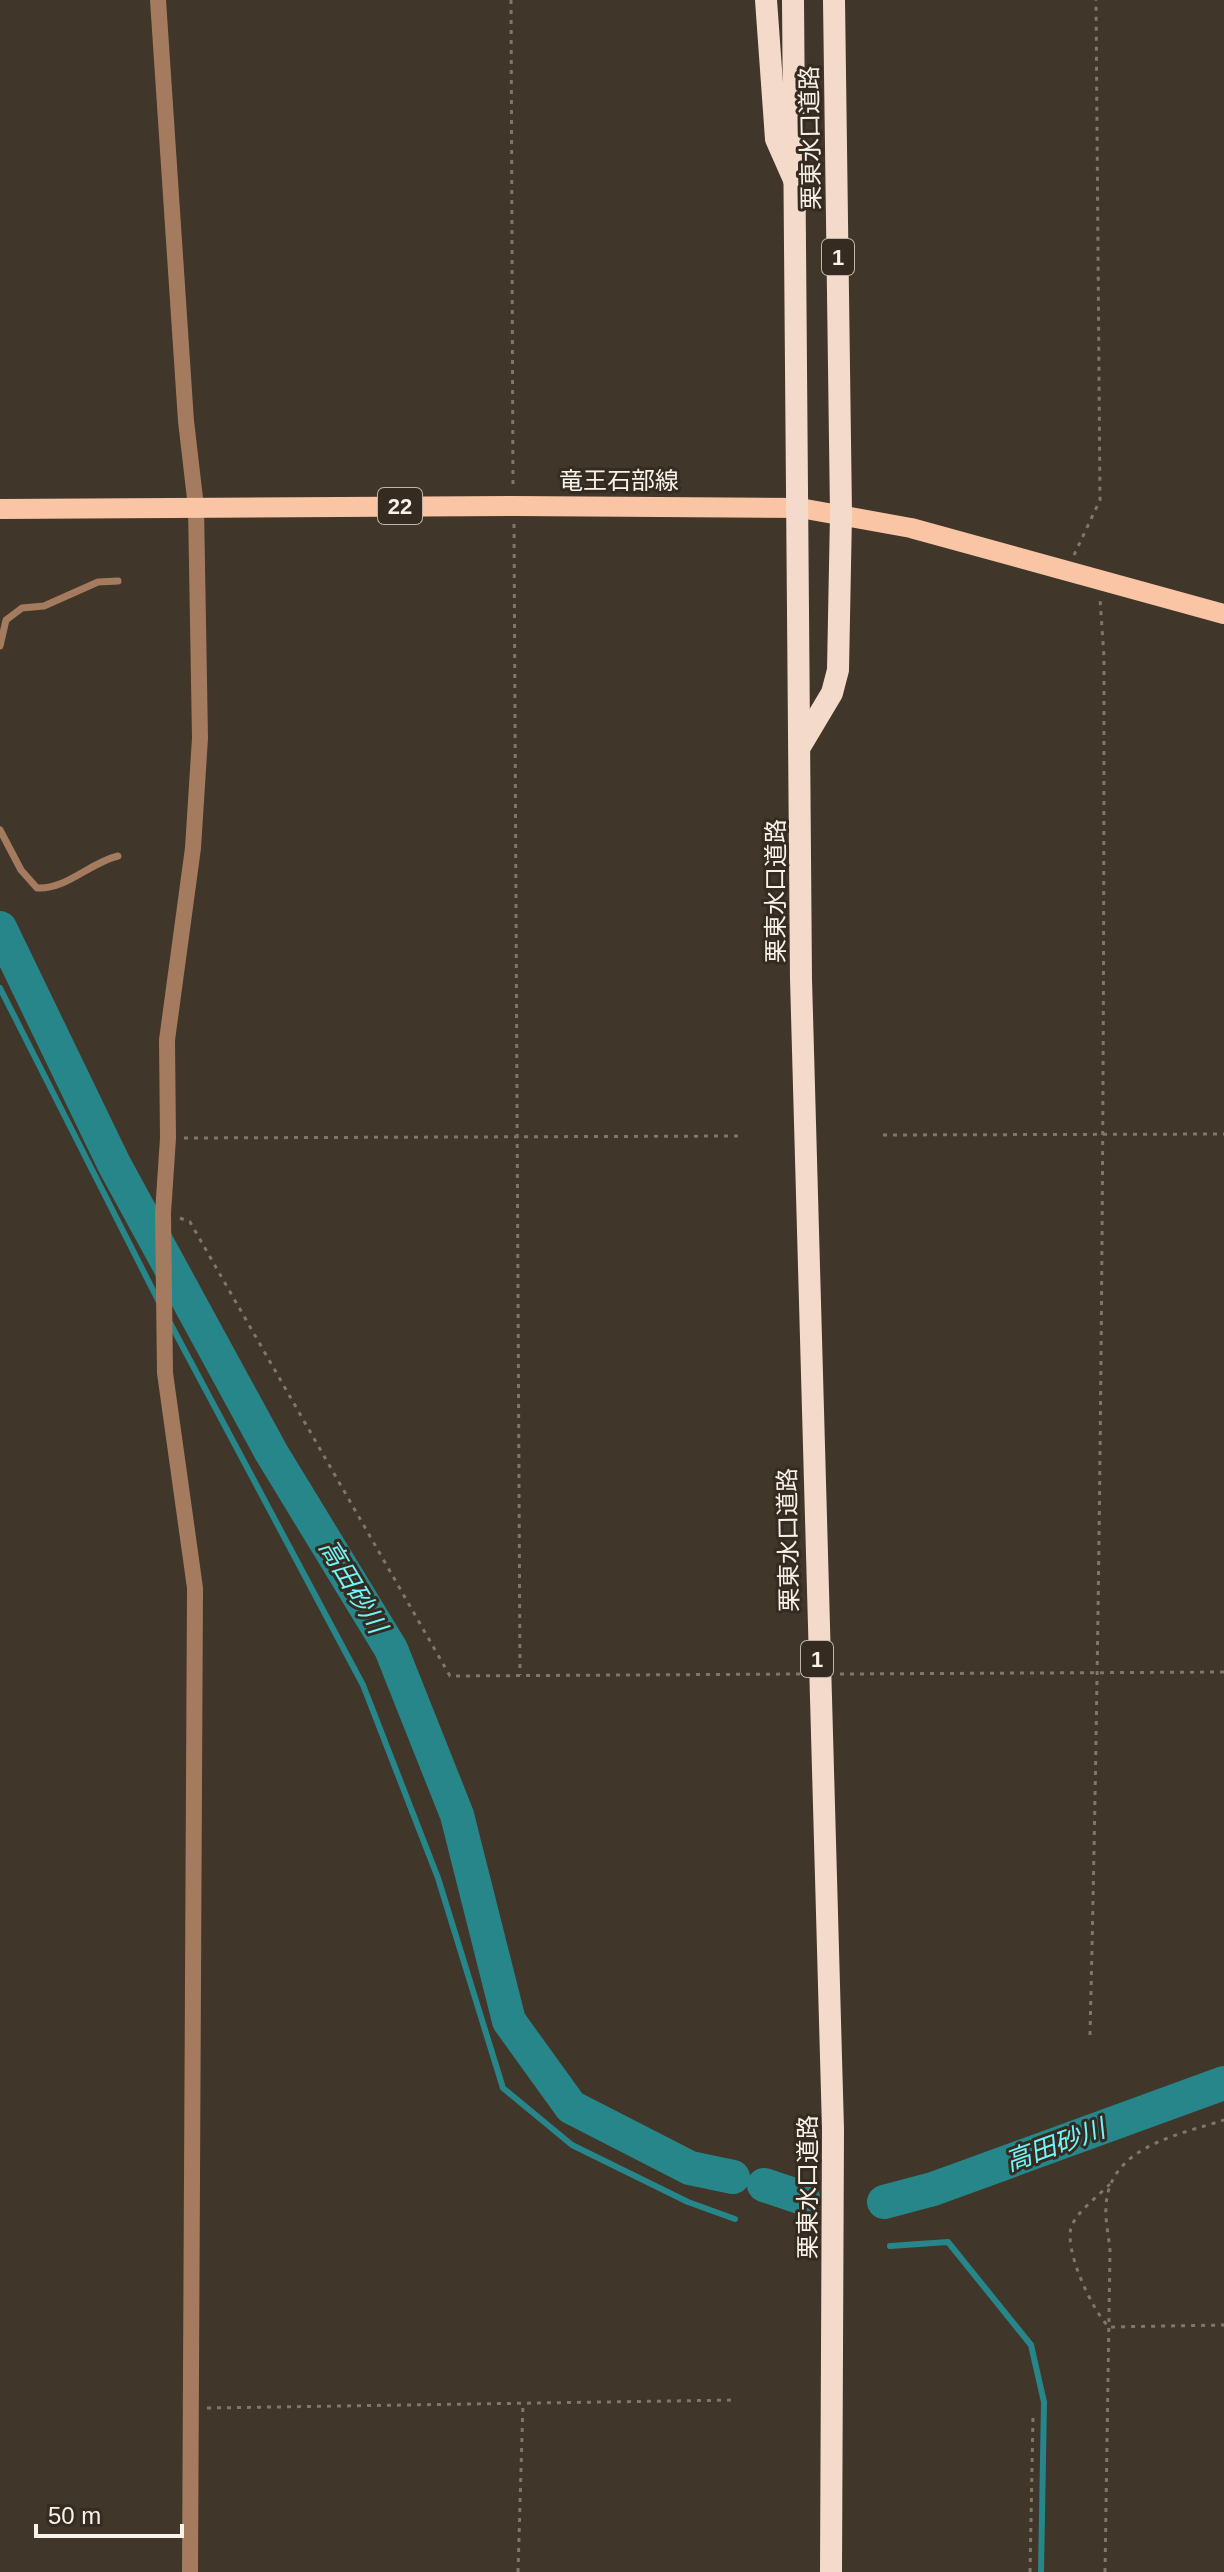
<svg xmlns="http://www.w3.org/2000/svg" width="1224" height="2572" viewBox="0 0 1224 2572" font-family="Helvetica,'Noto Sans JP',sans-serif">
  <rect width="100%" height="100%" fill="#403629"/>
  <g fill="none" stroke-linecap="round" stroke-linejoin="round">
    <g stroke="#27868a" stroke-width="6">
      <path d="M 0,988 L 160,1304"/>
      <path d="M 169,1321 L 363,1685 L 438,1878 L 503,2088 L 572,2145 L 688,2202 L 735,2219"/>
      <path d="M 890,2246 L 948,2242 L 1031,2345 L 1044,2402 L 1041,2572"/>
    </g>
    <g stroke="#27868a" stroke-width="34">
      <path d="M 0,928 L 114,1164 L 271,1452 L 391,1649 L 457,1815 L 509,2021 L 571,2107 L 690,2168 L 733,2177"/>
      <path d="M 764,2185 L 803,2198"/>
      <path d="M 884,2202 L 933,2189 L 1224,2083"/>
    </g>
    <g stroke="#7f776c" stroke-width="3" stroke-dasharray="4 6" stroke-linecap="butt">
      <path d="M 511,0 L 513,488"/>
      <path d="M 514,524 L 520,1675"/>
      <path d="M 1074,555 L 1100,500 L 1096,0"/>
      <path d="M 883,1135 L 1224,1134"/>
      <path d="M 184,1138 L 738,1136"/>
      <path d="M 180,1218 L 190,1222 L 450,1676 L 800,1674"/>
      <path d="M 840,1674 L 1224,1672"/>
      <path d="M 1090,2035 C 1101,1575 1104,1116 1104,657 L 1100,599"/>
      <path d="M 1110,2184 C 1098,2196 1079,2210 1072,2225 C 1062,2247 1093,2312 1109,2327 L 1224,2325"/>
      <path d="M 207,2408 L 736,2400"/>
      <path d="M 518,2572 L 523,2403"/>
      <path d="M 1030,2572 L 1033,2417"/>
      <path d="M 1105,2572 L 1110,2251 C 1109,2237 1105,2221 1106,2207 C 1108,2147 1178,2135 1224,2120"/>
    </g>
    <g stroke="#a47b5f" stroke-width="7">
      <path d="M 0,646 L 6,620 L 22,608 L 44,606 L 98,582 L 118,581"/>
      <path d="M 0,830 L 21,870 L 37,888 C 66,890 89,863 118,856"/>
    </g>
    <path stroke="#a47b5f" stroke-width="16" d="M 158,0 L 186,421 L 196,507 L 200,738 L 193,848 L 167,1040 L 168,1138 L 163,1213 L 165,1373 L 195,1588 L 190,2572"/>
    <path stroke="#f9c5a4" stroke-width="20" d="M 0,509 L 514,506 L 800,508 L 911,528 L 1224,614"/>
    <g stroke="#f4daca" stroke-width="22">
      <path d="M 766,0 L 776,139 L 795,182"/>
      <path d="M 793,0 L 801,979 L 833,2129 L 831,2572"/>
      <path d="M 801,745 L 832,693 L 838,670 L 841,514 L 834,0"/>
    </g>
  </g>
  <g text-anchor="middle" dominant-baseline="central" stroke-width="6" stroke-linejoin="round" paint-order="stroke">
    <g fill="#352b20" stroke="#beb6ad" stroke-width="2">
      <rect x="822" y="239" width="32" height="36" rx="6"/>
      <rect x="378" y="488" width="44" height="36" rx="6"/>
      <rect x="801" y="1641" width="32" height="36" rx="6"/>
    </g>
    <g font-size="22" font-weight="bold" fill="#f8f2ea">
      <text x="838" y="257">1</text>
      <text x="400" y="506">22</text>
      <text x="817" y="1659">1</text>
    </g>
    <g font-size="24" fill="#f8f2ea" stroke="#352b20">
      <text transform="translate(810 138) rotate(-91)">栗東水口道路</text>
      <text x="619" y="480">竜王石部線</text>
      <text transform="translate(775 891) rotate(-90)">栗東水口道路</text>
      <text transform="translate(788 1540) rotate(-91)">栗東水口道路</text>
      <text transform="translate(807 2187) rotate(-90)">栗東水口道路</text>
    </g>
    <g font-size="26" font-style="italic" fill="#72f5fa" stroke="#352b20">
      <text transform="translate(353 1586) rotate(59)">高田砂川</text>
      <text transform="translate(1055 2145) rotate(-20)">高田砂川</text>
    </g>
  </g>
  <path d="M36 2524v12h146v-12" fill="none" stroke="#f8f2ea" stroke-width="4"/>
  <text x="48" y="2524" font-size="24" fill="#f8f2ea" stroke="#352b20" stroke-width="6" paint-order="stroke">50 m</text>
</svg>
